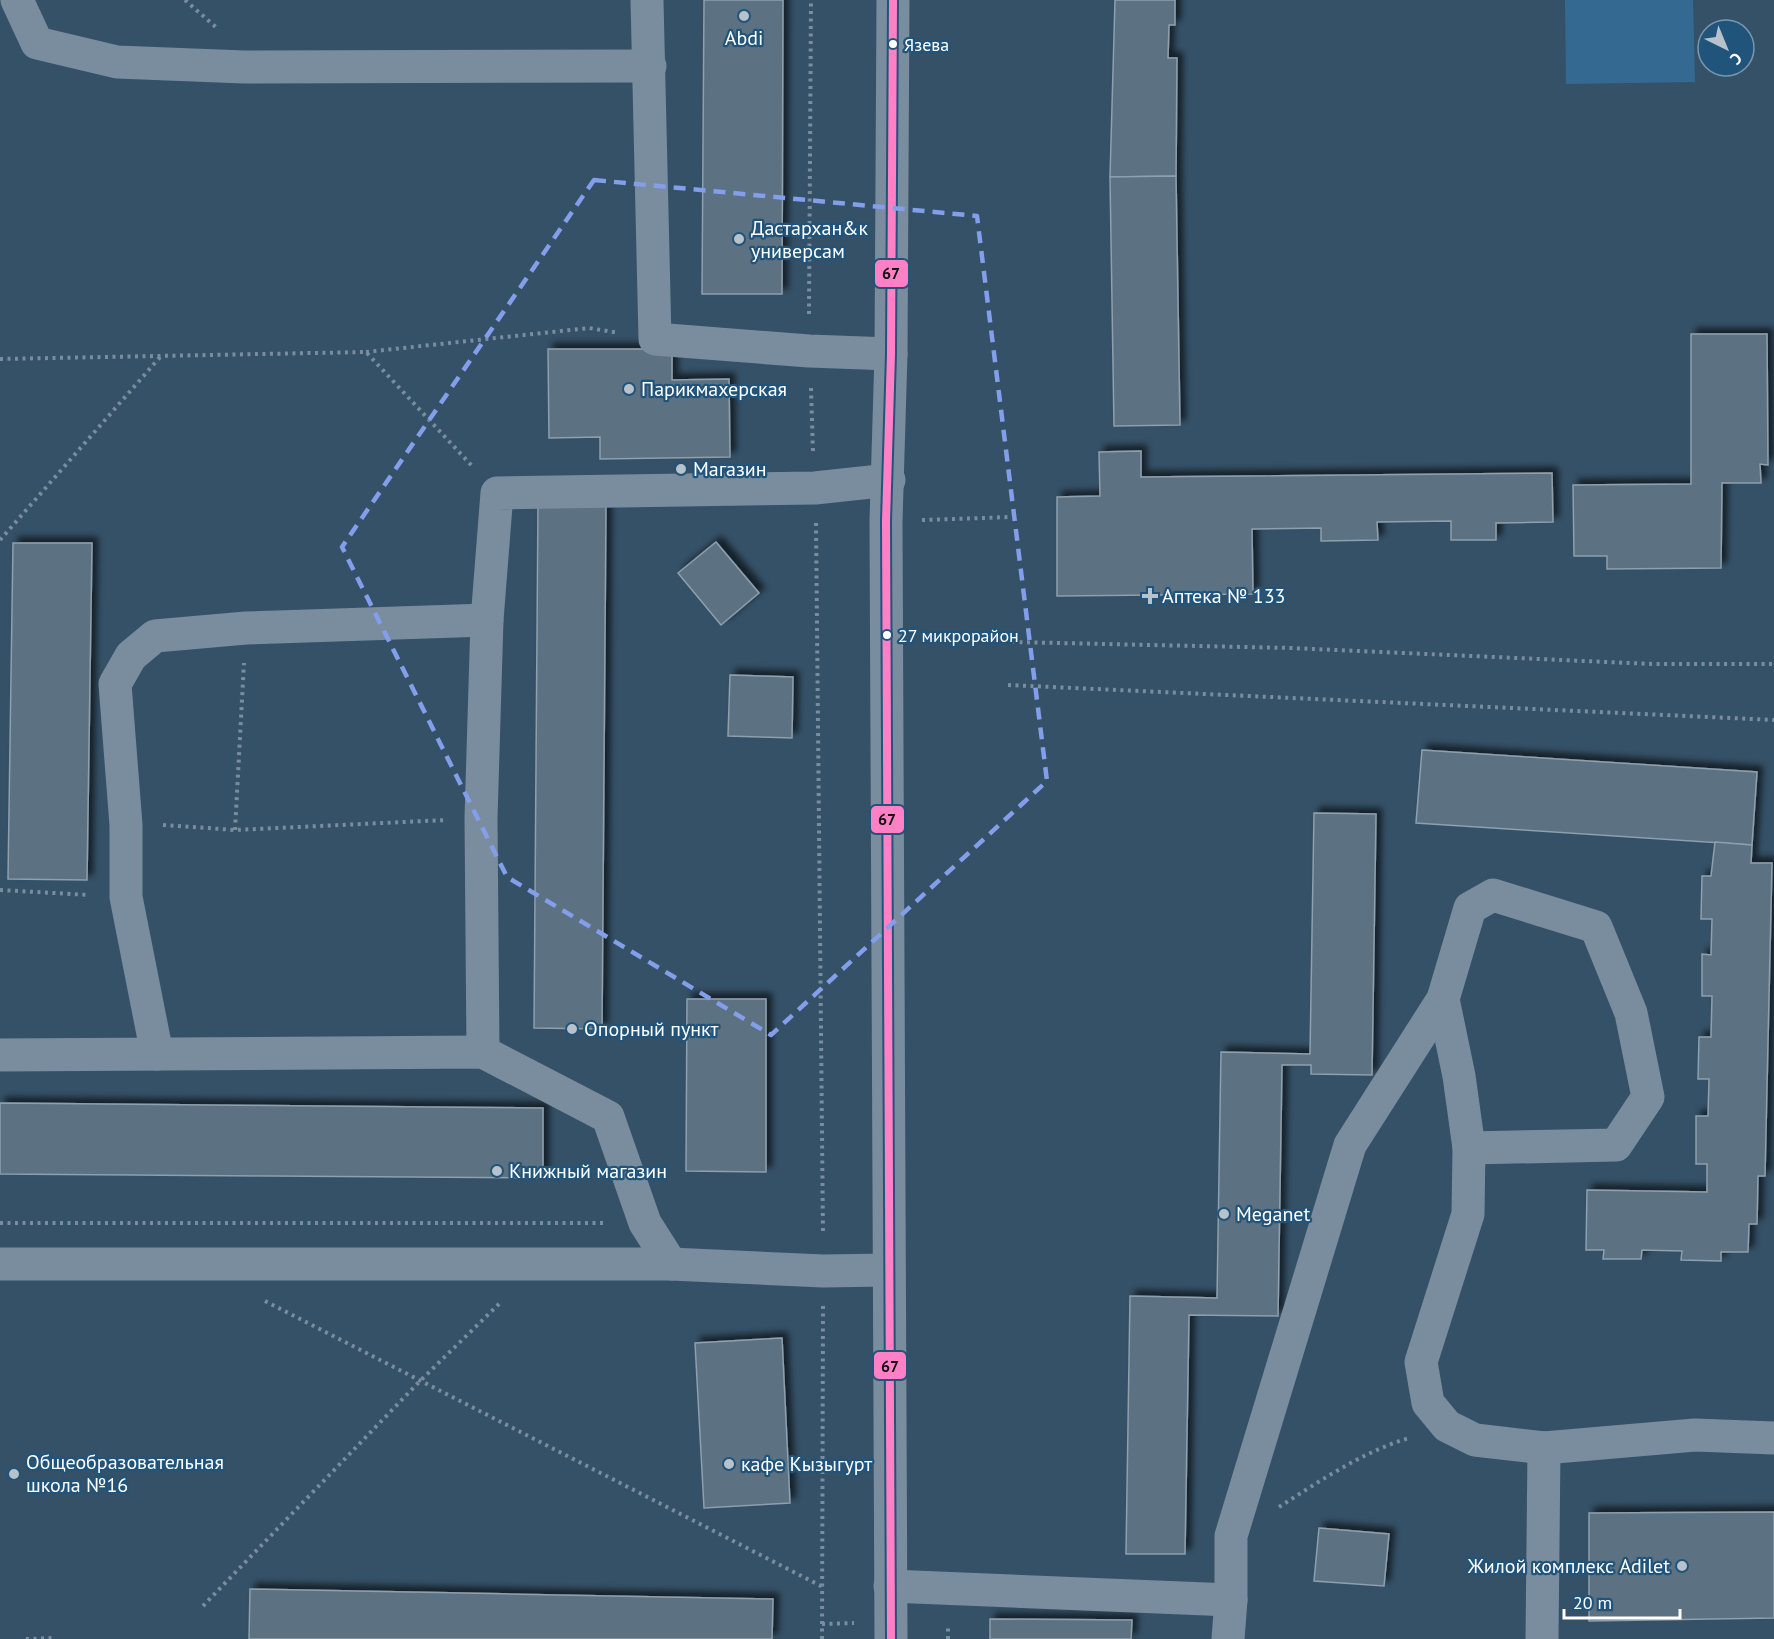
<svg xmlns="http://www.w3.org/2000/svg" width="1774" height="1639" viewBox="0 0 1774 1639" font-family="'PT Sans',sans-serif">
  <defs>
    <filter id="shadow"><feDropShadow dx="5.5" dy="-5.5" stdDeviation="3" flood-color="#0009"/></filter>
  </defs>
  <rect width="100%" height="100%" fill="#355167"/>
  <path fill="#346a92" d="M 1565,0 L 1693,0 L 1695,82 L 1566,84 Z"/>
  <g fill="#5c7181" stroke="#8e9fad" stroke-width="1.5" filter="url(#shadow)">
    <path d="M 704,0 L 783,0 L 782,294 L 702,294 Z"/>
    <path d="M 1115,0 L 1175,0 L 1175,25 L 1169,25 L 1168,58 L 1177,58 L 1176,176 L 1110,177 Z"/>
    <path d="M 1176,176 L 1180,425 L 1114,426 L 1110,177 Z"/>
    <path d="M 1691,334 L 1767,334 L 1768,465 L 1760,464 L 1761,483 L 1722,483 L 1721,568 L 1607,569 L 1607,556 L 1574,556 L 1573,485 L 1691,484 Z"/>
    <path d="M 548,349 L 672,349 L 672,380 L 729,379 L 730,457 L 600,459 L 600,437 L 549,438 Z"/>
    <path d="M 1141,451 L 1141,477 L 1552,473 L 1553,522 L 1496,523 L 1496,540 L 1451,540 L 1451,521 L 1377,522 L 1378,540 L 1321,541 L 1321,528 L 1252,529 L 1253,594 L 1057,596 L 1057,497 L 1100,496 L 1099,452 Z"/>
    <path d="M 538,503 L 606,504 L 602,1029 L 534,1028 Z"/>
    <path d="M 716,542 L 759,593 L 721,625 L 678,573 Z"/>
    <path d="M 13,543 L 92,543 L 87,880 L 8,879 Z"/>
    <path d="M 730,675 L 793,677 L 792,738 L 728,736 Z"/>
    <path d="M 1422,750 L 1757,772 L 1752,845 L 1416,823 Z"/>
    <path d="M 1314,813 L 1376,814 L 1372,1075 L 1311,1074 L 1311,1065 L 1282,1065 L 1278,1316 L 1189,1315 L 1185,1554 L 1126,1554 L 1130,1296 L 1217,1298 L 1221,1052 L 1310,1054 Z"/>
    <path d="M 1715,842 L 1752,845 L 1751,863 L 1772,863 L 1765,1176 L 1758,1176 L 1757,1224 L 1749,1224 L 1748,1252 L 1721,1252 L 1721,1261 L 1681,1260 L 1682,1251 L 1642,1250 L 1641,1259 L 1603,1259 L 1604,1250 L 1586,1250 L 1587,1190 L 1707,1192 L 1707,1164 L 1696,1164 L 1696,1116 L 1708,1116 L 1709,1079 L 1698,1079 L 1699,1037 L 1711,1037 L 1712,996 L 1702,996 L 1702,954 L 1711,955 L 1712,919 L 1701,919 L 1702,876 L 1711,876 Z"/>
    <path d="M 687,999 L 766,999 L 766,1172 L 686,1171 Z"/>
    <path d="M 0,1103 L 543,1108 L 543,1178 L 0,1174 Z"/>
    <path d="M 782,1338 L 790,1503 L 704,1508 L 695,1343 Z"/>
    <path d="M 1774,1512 L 1774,1618 L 1589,1621 L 1589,1513 Z"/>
    <path d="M 1319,1528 L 1389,1534 L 1384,1586 L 1314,1581 Z"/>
    <path d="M 250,1589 L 773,1599 L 772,1639 L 249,1639 Z"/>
    <path d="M 990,1619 L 1132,1620 L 1131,1639 L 990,1639 Z"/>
  </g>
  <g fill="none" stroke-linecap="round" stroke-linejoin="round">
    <g stroke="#7a8d9e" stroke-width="4" stroke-dasharray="3 4.5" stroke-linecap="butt">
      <path d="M 185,0 L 218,29"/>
      <path d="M 809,314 L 811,0"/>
      <path d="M 366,352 L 589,328 L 619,333"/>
      <path d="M 0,359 L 366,352 L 472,466"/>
      <path d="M 811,388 L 813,452"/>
      <path d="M 922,520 L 1011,517"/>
      <path d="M 816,523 L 823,1235"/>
      <path d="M 0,540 L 161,356"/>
      <path d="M 1012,642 L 1291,648 L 1652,664 L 1774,664"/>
      <path d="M 1008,685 L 1774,720"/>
      <path d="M 163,825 L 235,830 L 446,820"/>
      <path d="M 235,830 L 244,663"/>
      <path d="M 0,890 L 89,895"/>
      <path d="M 0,1223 L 605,1223"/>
      <path d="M 265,1301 L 823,1587"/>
      <path d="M 1279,1507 C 1320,1481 1362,1452 1409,1438"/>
      <path d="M 203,1606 L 419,1382 L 501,1302"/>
      <path d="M 822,1624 L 854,1623"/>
      <path d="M 26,1639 L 54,1638"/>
      <path d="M 822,1639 L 823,1306"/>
      <path d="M 948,1639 L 948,1624"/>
    </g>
    <g stroke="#7a8d9e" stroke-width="33">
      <path d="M 17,0 L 37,43 L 117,62 L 244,67 L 650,66"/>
      <path d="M 647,0 L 655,339 L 809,351 L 891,354"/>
      <path d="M 1443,999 L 1459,1076 L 1469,1148 L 1468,1214 L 1421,1362 L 1428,1403 L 1447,1426 L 1475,1440 L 1544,1448 L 1695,1435 L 1774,1438"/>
      <path d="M 483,1052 L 481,818 L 487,620 L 497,493 L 815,488 L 889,480"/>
      <path d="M 157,1054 L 126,897 L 126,825 L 115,684 L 131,656 L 155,636 L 246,628 L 487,620"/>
      <path d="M 0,1055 L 483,1052 L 608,1117 L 645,1223 L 671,1264"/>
      <path d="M 0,1264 L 671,1264 L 823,1271 L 888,1270"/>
      <path d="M 890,1586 L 1231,1600"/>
      <path d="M 891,1639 L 886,521 L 891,354 L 893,0"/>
      <path d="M 1228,1639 L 1231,1600 L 1231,1536 L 1350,1145 L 1443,999 L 1470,908 L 1493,895 L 1596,927 L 1631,1013 L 1648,1097 L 1616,1145 L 1469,1148"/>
      <path d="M 1542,1639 L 1544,1448"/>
    </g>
    <g stroke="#21547b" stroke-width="12">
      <path id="bus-1" d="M 891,1639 L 886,521 L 891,354 L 893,0"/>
    </g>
    <use href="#bus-1" stroke="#ff80c5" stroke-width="8"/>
  </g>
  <path fill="none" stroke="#839eea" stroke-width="4.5" stroke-dasharray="12 8" stroke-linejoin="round" d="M 594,180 L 977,216 L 1047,781 L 771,1035 L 507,877 L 342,547 Z"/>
  <g fill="#b8c2ca" stroke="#21547b" stroke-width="2">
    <circle cx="744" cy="16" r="6"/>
    <circle cx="739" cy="239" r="6"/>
    <circle cx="629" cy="389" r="6"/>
    <circle cx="681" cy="469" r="6"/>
    <path d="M1147 587h6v6h6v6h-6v6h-6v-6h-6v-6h6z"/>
    <circle cx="572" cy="1029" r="6"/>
    <circle cx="497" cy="1171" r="6"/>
    <circle cx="1224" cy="1214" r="6"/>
    <circle cx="729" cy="1464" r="6"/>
    <circle cx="14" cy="1474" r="6"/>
    <circle cx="1682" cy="1566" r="6"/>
  </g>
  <g fill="#fff" stroke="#21547b" stroke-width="2">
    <circle cx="893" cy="44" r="5"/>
    <circle cx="887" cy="635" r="5"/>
  </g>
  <g text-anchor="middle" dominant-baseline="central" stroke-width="4.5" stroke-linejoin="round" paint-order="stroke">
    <g font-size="18" fill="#fff" stroke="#21547b" text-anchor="start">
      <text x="904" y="44">Язева</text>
      <text x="898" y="635">27 микрорайон</text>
    </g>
    <g font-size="20" fill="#fff" stroke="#21547b" text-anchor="start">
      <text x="744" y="38" text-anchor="middle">Abdi</text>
      <text x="751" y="228">Дастархан&amp;к<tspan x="751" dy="23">универсам</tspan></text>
      <text x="641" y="389">Парикмахерская</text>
      <text x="693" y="469">Магазин</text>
      <text x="1162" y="596">Аптека № 133</text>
      <text x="584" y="1029">Опорный пункт</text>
      <text x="509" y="1171">Книжный магазин</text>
      <text x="1236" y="1214">Meganet</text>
      <text x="26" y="1462">Общеобразовательная<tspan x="26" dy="23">школа №16</tspan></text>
      <text x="741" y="1464">кафе Кызыгурт</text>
      <text x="1670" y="1566" text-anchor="end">Жилой комплекс Adilet</text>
    </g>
  </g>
  <g stroke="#21547b" stroke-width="2">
    <rect x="874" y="259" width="35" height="29" rx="6" fill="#ff80c5"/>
    <rect x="870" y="805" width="35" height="29" rx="6" fill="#ff80c5"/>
    <rect x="873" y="1351" width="34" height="29" rx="6" fill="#ff80c5"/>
  </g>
  <g font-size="16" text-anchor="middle" font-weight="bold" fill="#111">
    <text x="891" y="279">67</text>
    <text x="887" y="825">67</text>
    <text x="890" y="1372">67</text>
  </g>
  <g transform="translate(1726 48) rotate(137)"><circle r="28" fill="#21547b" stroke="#7a98b0" stroke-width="1.5"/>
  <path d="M0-4.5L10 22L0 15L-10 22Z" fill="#b8c2ca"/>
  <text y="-9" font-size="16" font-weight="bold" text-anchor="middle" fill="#ffffff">С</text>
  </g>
  <path d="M1564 1609v9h116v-9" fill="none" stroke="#ffffff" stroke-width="3"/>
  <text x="1573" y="1609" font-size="18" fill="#ffffff" stroke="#21547b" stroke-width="4.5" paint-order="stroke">20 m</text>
</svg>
